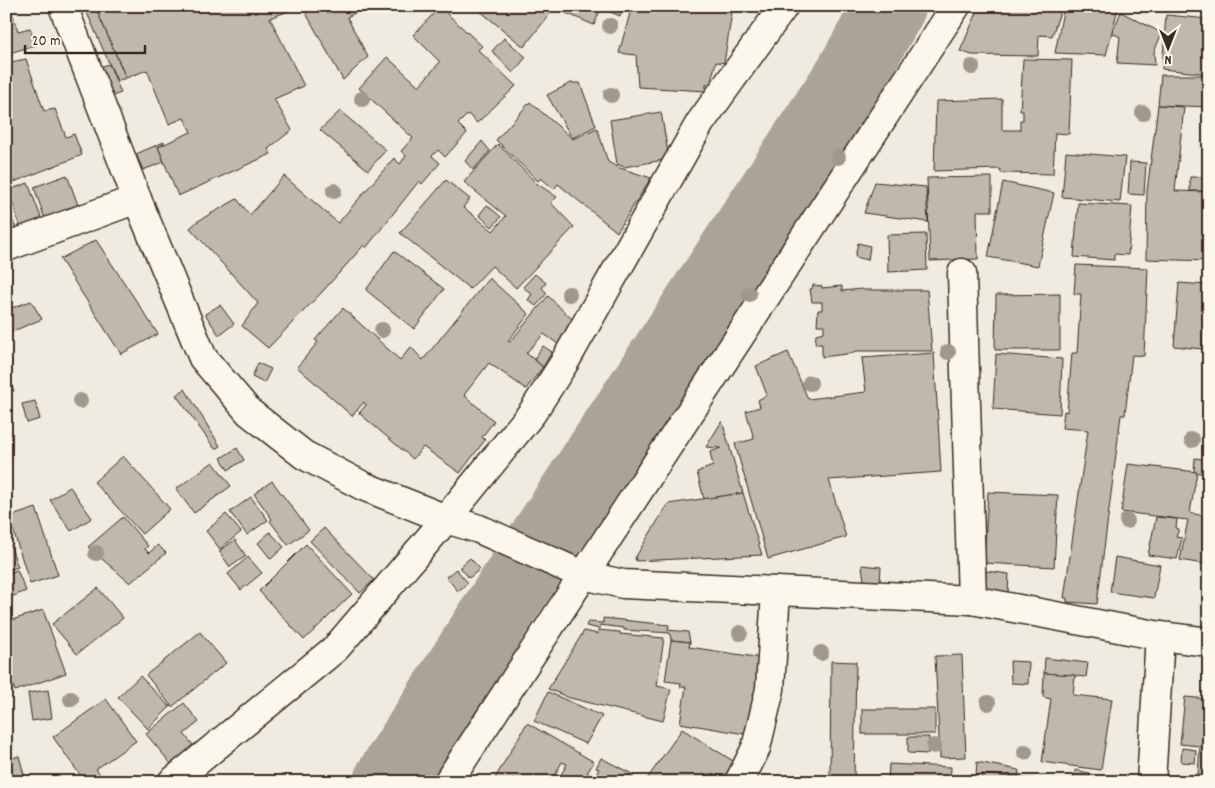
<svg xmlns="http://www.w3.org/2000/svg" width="1215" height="788" viewBox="0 0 1215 788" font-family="Dekko,sans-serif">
  <rect width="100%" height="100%" fill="#f0ebe0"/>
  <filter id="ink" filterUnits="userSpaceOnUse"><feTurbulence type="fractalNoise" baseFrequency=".02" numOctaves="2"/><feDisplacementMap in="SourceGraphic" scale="10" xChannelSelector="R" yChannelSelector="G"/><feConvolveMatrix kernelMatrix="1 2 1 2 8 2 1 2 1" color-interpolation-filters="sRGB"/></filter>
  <g filter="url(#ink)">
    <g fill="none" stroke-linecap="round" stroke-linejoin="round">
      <path stroke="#aca397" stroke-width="72" d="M 389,782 L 507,597 L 850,77 L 890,6"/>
    </g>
    <g fill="#c0b8ad" stroke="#3b2a1e">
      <path d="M 6,6 L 10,6 L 18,31 L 30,28 L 36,45 L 6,54 Z"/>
      <path d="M 84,6 L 95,6 L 126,78 L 117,81 Z"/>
      <path d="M 95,6 L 145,6 L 148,12 L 162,6 L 369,6 L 347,17 L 368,57 L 343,80 L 302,6 L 270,18 L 304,86 L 274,99 L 292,130 L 268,149 L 271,154 L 178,196 L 158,147 L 191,132 L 184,118 L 169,124 L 147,70 L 126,78 Z"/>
      <path d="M 474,6 L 546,6 L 552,11 L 524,47 Z"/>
      <path d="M 554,6 L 624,6 L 620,16 L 601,8 L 594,25 L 554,8 Z"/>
      <path d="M 632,6 L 733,6 L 724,63 L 716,62 L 710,85 L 706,84 L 706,91 L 638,87 L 636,55 L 619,53 Z"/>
      <path d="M 984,6 L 1062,6 L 1052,36 L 1039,35 L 1038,56 L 972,55 L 960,51 L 979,8 L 983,9 Z"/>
      <path d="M 1064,6 L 1118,8 L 1106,55 L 1055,53 Z"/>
      <path d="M 440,7 L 482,46 L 478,50 L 516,86 L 477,123 L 468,114 L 458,124 L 467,133 L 445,157 L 438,150 L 432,156 L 440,163 L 422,184 L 419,181 L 366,248 L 364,245 L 323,291 L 268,348 L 242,326 L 258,303 L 190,228 L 198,221 L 237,199 L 250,215 L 284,176 L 338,223 L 394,158 L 400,164 L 406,156 L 401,151 L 413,138 L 359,88 L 387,57 L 419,86 L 440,62 L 413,35 Z"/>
      <path d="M 1121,12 L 1162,33 L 1154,52 L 1155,65 L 1117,63 L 1120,37 L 1112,33 Z"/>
      <path d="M 1166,15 L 1209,19 L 1209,74 L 1162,69 Z"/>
      <path d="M 504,38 L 526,57 L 513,73 L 492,51 Z"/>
      <path d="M 26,59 L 44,111 L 55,109 L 66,137 L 74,134 L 82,155 L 14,182 L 6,165 L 6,63 Z"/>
      <path d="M 1023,59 L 1072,60 L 1069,134 L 1055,133 L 1053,174 L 1001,173 L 1000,169 L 934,171 L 936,101 L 1002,99 L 1002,130 L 1020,130 L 1020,120 L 1023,120 L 1023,111 L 1020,111 Z"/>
      <path d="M 109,64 L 121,93 L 107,98 L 100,67 Z"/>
      <path d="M 1161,75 L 1207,75 L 1209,107 L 1158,105 Z"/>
      <path d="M 571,83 L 580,83 L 596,126 L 572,138 L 547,95 Z"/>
      <path d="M 530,102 L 573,139 L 597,128 L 608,162 L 620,168 L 651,178 L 617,232 L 558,184 L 554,189 L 541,178 L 538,181 L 496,140 Z"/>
      <path d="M 1158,105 L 1184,107 L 1175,191 L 1209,192 L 1209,261 L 1146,259 L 1147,191 Z"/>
      <path d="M 340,111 L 386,150 L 368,170 L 320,130 Z"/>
      <path d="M 661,112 L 669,159 L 624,167 L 617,164 L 610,120 Z"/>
      <path d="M 482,141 L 490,151 L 473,170 L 465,161 Z"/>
      <path d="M 164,142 L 164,144 L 158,147 L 164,162 L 143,170 L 136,154 Z"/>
      <path d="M 498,144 L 536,183 L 557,197 L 551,203 L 574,227 L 516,288 L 492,266 L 470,289 L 400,233 L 446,180 L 470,199 L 463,207 L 493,231 L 506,216 L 464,182 Z"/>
      <path d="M 1066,152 L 1125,157 L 1120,202 L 1062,197 Z"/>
      <path d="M 1130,162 L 1146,163 L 1144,195 L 1128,194 Z"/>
      <path d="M 67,175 L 78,205 L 65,209 L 69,220 L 48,228 L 34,187 Z"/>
      <path d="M 992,177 L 992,211 L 977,211 L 978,259 L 930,261 L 927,178 Z"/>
      <rect x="1190" y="177" width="19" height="14"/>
      <path d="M 875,182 L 926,187 L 928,222 L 864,213 Z"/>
      <path d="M 1003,182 L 1054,193 L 1038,266 L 988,257 Z"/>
      <path d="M 28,183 L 42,220 L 20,227 L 9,190 Z"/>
      <path d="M 6,203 L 18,234 L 6,238 Z"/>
      <path d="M 1078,203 L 1132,206 L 1128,255 L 1114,254 L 1114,260 L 1074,257 Z"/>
      <path d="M 487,205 L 501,217 L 492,227 L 479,215 Z"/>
      <path d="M 926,234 L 927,270 L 888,272 L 887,235 Z"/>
      <path d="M 96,240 L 158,334 L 121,354 L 60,259 Z"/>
      <path d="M 858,243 L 870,246 L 868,260 L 855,257 Z"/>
      <path d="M 394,251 L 444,289 L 414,329 L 366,290 Z"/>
      <path d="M 1076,265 L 1148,268 L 1144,356 L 1132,355 L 1125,415 L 1121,415 L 1097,604 L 1067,602 L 1067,598 L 1064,598 L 1088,430 L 1062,428 L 1064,411 L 1067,412 L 1072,353 L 1077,353 L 1081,294 L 1074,294 Z"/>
      <path d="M 535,274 L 546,283 L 542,288 L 547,293 L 536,306 L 528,300 L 532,294 L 523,287 Z"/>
      <path d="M 489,278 L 529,314 L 508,341 L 510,342 L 548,296 L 575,322 L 558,344 L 544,334 L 526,353 L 543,367 L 526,389 L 489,363 L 464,395 L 494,421 L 482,437 L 485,440 L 460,473 L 423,447 L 413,459 L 359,413 L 366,405 L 364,402 L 352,416 L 297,367 L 318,342 L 315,340 L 343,308 L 400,360 L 411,347 L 423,360 Z"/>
      <path d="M 1179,283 L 1207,285 L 1202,349 L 1174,346 Z"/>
      <path d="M 813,285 L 822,286 L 822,288 L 842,286 L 842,291 L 862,289 L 864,290 L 927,290 L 932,351 L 855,351 L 854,353 L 822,357 L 822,344 L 815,344 L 816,334 L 824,332 L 824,325 L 817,325 L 818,310 L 822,310 L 822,302 L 812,302 L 810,289 L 812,289 Z"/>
      <path d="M 1060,294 L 1060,350 L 995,350 L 996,295 Z"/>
      <path d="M 31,301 L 42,319 L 11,332 L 6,310 Z"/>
      <path d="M 220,305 L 234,324 L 219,335 L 205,314 Z"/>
      <path d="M 543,346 L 552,352 L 543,367 L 534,359 Z"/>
      <path d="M 788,352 L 808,399 L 866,392 L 862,358 L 934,353 L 941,472 L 829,480 L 846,537 L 768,559 L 735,444 L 754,439 L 746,411 L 760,407 L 758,400 L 767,395 L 756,366 Z"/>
      <path d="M 996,354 L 1062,359 L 1060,414 L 993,409 Z"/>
      <path d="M 258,363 L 271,369 L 264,383 L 252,377 Z"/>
      <path d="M 6,372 L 14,391 L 6,393 Z"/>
      <path d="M 185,389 L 220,446 L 215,449 L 176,395 Z"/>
      <path d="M 35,401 L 40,419 L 27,423 L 22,404 Z"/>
      <path d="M 722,421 L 743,493 L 704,499 L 697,472 L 713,466 L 710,452 L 721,448 L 706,447 Z"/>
      <path d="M 237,448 L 244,460 L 228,470 L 221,458 Z"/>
      <path d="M 123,456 L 170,509 L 142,534 L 94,482 Z"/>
      <path d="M 1195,458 L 1208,460 L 1206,474 L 1194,472 Z"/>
      <path d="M 213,462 L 231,486 L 194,513 L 176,489 Z"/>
      <path d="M 1128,464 L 1197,472 L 1190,513 L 1209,517 L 1209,565 L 1180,560 L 1188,520 L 1121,512 Z"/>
      <path d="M 272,481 L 309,530 L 288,545 L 270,521 L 272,519 L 254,494 Z"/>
      <path d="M 70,487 L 92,518 L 71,531 L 50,500 Z"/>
      <path d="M 988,492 L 1058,495 L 1054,567 L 984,563 Z"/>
      <path d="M 743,493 L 762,555 L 636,561 L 635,558 L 668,504 Z"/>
      <path d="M 251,497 L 268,520 L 247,535 L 230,512 Z"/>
      <path d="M 36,508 L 58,575 L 30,584 L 9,517 Z"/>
      <path d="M 226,514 L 241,532 L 220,549 L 206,531 Z"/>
      <path d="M 123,517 L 148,546 L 145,549 L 149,553 L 158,545 L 166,553 L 130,583 L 88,547 Z"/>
      <path d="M 1156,517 L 1177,519 L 1176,528 L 1179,529 L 1176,537 L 1182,538 L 1177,559 L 1148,555 Z"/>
      <path d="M 324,528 L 374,580 L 360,593 L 310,541 Z"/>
      <path d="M 270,532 L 284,547 L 271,559 L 258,543 Z"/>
      <path d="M 6,534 L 18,567 L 6,571 Z"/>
      <path d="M 235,540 L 246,556 L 230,567 L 219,551 Z"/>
      <path d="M 306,544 L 352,594 L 304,640 L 259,591 Z"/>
      <path d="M 248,557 L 262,573 L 241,590 L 228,574 Z"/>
      <path d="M 1115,557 L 1160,565 L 1154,598 L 1110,592 Z"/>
      <path d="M 470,558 L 480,569 L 469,578 L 460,567 Z"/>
      <path d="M 862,565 L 881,567 L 880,582 L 864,581 Z"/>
      <path d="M 456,569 L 468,583 L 458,591 L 446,577 Z"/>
      <path d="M 17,570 L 26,591 L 6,599 L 6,574 Z"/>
      <path d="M 986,571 L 1009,574 L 1008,593 L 985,590 Z"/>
      <path d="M 98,588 L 123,618 L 77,654 L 52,624 Z"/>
      <path d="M 43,610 L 66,673 L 15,691 L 6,666 L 6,622 Z"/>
      <path d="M 603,618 L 669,625 L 668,630 L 688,632 L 690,642 L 671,640 L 670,633 L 624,630 L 624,628 L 600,625 L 600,629 L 586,626 L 588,622 L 603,623 Z"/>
      <path d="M 598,630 L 620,632 L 620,634 L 664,638 L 657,686 L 671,689 L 663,721 L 570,698 L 548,689 L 584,631 L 598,634 Z"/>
      <path d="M 200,632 L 226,663 L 172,707 L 146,675 Z"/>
      <path d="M 671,640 L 690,642 L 689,647 L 762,658 L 751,735 L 680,723 L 686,687 L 680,687 L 681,683 L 665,681 Z"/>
      <path d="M 962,655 L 966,757 L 940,758 L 935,656 Z"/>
      <path d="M 1045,658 L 1088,663 L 1086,677 L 1044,673 Z"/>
      <path d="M 831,661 L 856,662 L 854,781 L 830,781 Z"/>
      <path d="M 1010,661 L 1029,662 L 1028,684 L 1011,683 Z"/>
      <path d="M 1044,673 L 1075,675 L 1073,695 L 1112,699 L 1101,770 L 1042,762 L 1051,699 L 1043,697 Z"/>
      <path d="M 140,676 L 170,707 L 148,729 L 118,697 Z"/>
      <path d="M 48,690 L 52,718 L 32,721 L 28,693 Z"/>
      <path d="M 548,692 L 602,716 L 586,744 L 534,721 Z"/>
      <path d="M 1185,697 L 1209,699 L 1209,775 L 1198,774 L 1200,746 L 1180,744 Z"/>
      <path d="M 106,699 L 136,741 L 96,769 L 103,778 L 97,782 L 85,782 L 53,737 Z"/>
      <path d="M 184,703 L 199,722 L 184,734 L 193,745 L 189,748 L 196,757 L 178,772 L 146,734 Z"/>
      <rect x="862" y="709" width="73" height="25"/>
      <path d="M 527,723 L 594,762 L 587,773 L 606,782 L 557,782 L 567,764 L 562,762 L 551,782 L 502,782 L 495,778 Z"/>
      <path d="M 682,729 L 738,764 L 725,782 L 651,782 L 647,779 Z"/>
      <path d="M 908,737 L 929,737 L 928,754 L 908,753 Z"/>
      <path d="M 1182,748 L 1196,750 L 1195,763 L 1181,762 Z"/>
      <path d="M 19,756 L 26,782 L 9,782 L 6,773 L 6,760 Z"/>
      <path d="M 601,758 L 634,775 L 630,782 L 608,782 L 595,776 L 599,769 L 596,768 Z"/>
      <path d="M 977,762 L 1019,770 L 1018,778 L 976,775 Z"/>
      <path d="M 889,764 L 951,767 L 950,782 L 888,782 Z"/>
      <path d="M 1075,770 L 1090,773 L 1088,782 L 1072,782 Z"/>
      <path d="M 982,774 L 1060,782 L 981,782 Z"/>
    </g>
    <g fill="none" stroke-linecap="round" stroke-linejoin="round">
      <g stroke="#3b2a1e" stroke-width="31">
        <g id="minor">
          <path d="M 63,6 L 137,199 L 203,358 L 249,412 L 304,455 L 363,486 L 446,519 L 479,529 L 583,575 L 623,584 L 972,600 L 1160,636 L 1209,642"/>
          <path d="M 6,247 L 137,199"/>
          <path d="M 962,273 L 972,600"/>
          <path d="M 172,782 L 336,648 L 446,519 L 532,413 L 564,363 L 700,123 L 784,6"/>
          <path d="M 448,782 L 956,6"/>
          <path d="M 739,782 L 756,748 L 770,689 L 776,591"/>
          <path d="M 1151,782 L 1160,636"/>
        </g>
      </g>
      <use href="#minor" stroke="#fbf7ec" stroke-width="28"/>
    </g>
    <g fill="#a2978c">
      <circle cx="610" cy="26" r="8"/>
      <circle cx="972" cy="67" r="8"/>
      <circle cx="611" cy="95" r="8"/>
      <circle cx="362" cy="99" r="8"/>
      <circle cx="1143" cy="113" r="8"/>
      <circle cx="838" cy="157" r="8"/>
      <circle cx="334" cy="191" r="8"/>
      <circle cx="569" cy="294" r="8"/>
      <circle cx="749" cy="294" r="8"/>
      <circle cx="382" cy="330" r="8"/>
      <circle cx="948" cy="352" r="8"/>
      <circle cx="810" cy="383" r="8"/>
      <circle cx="80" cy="401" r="8"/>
      <circle cx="1192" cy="440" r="8"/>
      <circle cx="1127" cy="521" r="8"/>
      <circle cx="96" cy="553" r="8"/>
      <circle cx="740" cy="633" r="8"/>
      <circle cx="821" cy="653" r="8"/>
      <circle cx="71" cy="699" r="8"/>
      <circle cx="988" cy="703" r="8"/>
      <circle cx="934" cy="746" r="8"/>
      <circle cx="1025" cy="752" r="8"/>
    </g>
  </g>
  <rect width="1215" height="788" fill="none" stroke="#fbf7ec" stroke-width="25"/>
  <rect x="12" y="12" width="1190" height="763" fill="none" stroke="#3b2a1e" stroke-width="2" filter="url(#ink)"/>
  <g transform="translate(1168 48) rotate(180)" stroke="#fbf7ec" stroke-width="4" paint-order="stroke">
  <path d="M0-4L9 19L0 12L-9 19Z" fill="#3b2a1e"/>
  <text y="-8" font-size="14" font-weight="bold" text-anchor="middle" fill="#3b2a1e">N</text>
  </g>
  <path d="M25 45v8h120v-8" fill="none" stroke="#3b2a1e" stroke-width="2.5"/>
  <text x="32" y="45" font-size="15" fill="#3b2a1e" stroke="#fbf7ec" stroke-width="4" paint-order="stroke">20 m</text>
</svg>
